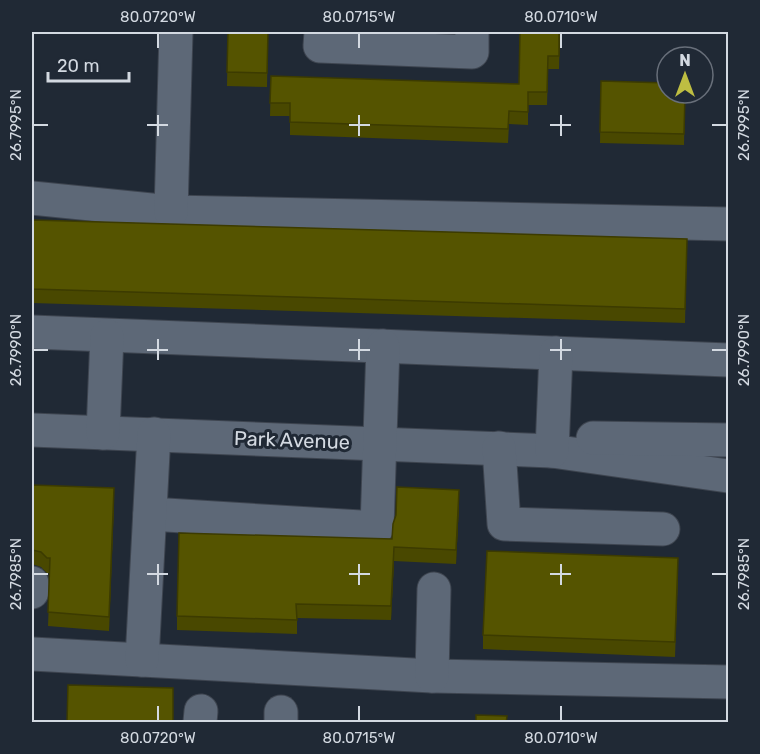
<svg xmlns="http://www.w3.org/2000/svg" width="760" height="754" viewBox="0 0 760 754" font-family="Rubik,sans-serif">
  <rect width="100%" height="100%" fill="#202935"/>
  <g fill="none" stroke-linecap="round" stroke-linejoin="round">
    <g stroke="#3e4550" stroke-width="35">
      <g id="minor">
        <path d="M 321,32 L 320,46 L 472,52 L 472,32"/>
        <path d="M 32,198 L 171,212 L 728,224"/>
        <path d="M 171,212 L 176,32"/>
        <path d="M 32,332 L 728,360"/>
        <path d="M 32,430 L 552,451 L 728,476"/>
        <path d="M 103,433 L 107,336"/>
        <path d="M 593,438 L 728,440"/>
        <path d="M 499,448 L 504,524 L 663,529"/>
        <path d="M 552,451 L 556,353"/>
        <path d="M 150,514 L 377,528 L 383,346"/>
        <path d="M 32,583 L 32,592"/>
        <path d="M 32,654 L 432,676 L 728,682"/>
        <path d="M 142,660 L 154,434"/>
        <path d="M 432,676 L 434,589"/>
        <path d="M 200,722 L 201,711"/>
        <path d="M 281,722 L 281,712"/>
      </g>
    </g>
    <use href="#minor" stroke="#5d6877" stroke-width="33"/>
  </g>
  <g fill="#494800">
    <path d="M 228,32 L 268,32 L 267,87 L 227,86 Z"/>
    <path d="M 560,32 L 559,69 L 548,69 L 547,105 L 528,105 L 528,125 L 509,124 L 508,143 L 290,135 L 290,116 L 270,116 L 271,76 L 519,84 Z"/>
    <path d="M 601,81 L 685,93 L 684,145 L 600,143 Z"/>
    <path d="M 32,220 L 687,239 L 685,323 L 32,303 Z"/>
    <path d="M 32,485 L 114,503 L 109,631 L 48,626 L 50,573 L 47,573 L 41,567 L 32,564 Z"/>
    <path d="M 459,504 L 456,564 L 394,561 L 391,620 L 297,618 L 297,634 L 177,630 L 177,616 L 392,539 Z"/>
    <path d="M 678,573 L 675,657 L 483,649 L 483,635 Z"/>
  </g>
  <g fill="#3c3b00">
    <path d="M 114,488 L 114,503 L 109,631 L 109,617 Z"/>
    <path d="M 459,490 L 459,504 L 456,564 L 456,550 Z"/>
    <path d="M 394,547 L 394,561 L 391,620 L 391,606 Z"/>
  </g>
  <g fill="#555400" stroke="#3c3b00" stroke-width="1.5">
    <path d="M 228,32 L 268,32 L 267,73 L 227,72 Z"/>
    <path d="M 520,32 L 559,32 L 559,56 L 548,56 L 547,92 L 528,92 L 528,112 L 509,111 L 508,129 L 290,122 L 290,103 L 270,103 L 271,76 L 519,84 Z"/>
    <path d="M 601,81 L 667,83 L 667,93 L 685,93 L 684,134 L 600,132 Z"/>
    <path d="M 32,220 L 687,239 L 685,309 L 32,289 Z"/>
    <path d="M 32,485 L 114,488 L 109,617 L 48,612 L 50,558 L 47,558 L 41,552 L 32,550 Z"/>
    <path d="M 397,487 L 459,490 L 456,550 L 394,547 L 391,606 L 296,604 L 297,620 L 177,616 L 179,533 L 392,539 L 393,524 L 396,515 Z"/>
    <path d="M 487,551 L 678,558 L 675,642 L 483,635 Z"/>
    <path d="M 68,685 L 173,688 L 173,723 L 67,723 Z"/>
    <path d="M 476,715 L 507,716 L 506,723 L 476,723 Z"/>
    <path d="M 353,722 L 386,723 L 353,723 Z"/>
  </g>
  <path fill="none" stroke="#d3d9e1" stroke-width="2" d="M 158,33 L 158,48M 359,33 L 359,48M 561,33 L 561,48M 158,115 L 158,136M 359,115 L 359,136M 561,115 L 561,136M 33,125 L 48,125M 147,125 L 168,125M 349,125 L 370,125M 550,125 L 571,125M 712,125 L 727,125M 158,339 L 158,360M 359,339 L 359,360M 561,339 L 561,360M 33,350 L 48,350M 147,350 L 168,350M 349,350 L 370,350M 550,350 L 571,350M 712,350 L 727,350M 158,564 L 158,585M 359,564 L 359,585M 561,564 L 561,585M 33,574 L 48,574M 147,574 L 168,574M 349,574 L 370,574M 550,574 L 571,574M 712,574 L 727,574M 158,706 L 158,721M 359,706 L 359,721M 561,706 L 561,721"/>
  <g text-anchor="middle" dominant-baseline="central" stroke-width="6" stroke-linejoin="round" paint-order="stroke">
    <g font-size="20" fill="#d3d9e1" stroke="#202935">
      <text transform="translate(292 440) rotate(2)">Park Avenue</text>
    </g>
  </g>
  <rect width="760" height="754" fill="none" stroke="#202935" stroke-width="66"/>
  <g transform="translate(685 75)"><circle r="28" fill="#202935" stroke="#686f7a" stroke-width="1.5"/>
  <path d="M0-4.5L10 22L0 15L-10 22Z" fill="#bebe42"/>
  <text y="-9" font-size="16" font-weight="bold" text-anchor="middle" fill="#d3d9e1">N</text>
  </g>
  <path d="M48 72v9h81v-9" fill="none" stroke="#d3d9e1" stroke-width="3"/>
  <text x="57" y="72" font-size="18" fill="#d3d9e1" stroke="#202935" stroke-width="4.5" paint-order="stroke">20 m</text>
  <rect x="33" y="33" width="694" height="688" fill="none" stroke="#d3d9e1" stroke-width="2"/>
  <g font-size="15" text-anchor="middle" fill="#d3d9e1">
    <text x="158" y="22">80.0720°W</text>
    <text x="359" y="22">80.0715°W</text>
    <text x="561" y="22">80.0710°W</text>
    <text transform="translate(16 125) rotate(-90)" y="5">26.7995°N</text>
    <text transform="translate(744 125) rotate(-90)" y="5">26.7995°N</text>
    <text transform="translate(16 350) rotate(-90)" y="5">26.7990°N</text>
    <text transform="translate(744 350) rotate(-90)" y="5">26.7990°N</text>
    <text transform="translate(16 574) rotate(-90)" y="5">26.7985°N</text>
    <text transform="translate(744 574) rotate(-90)" y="5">26.7985°N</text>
    <text x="158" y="743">80.0720°W</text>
    <text x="359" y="743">80.0715°W</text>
    <text x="561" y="743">80.0710°W</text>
  </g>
</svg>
